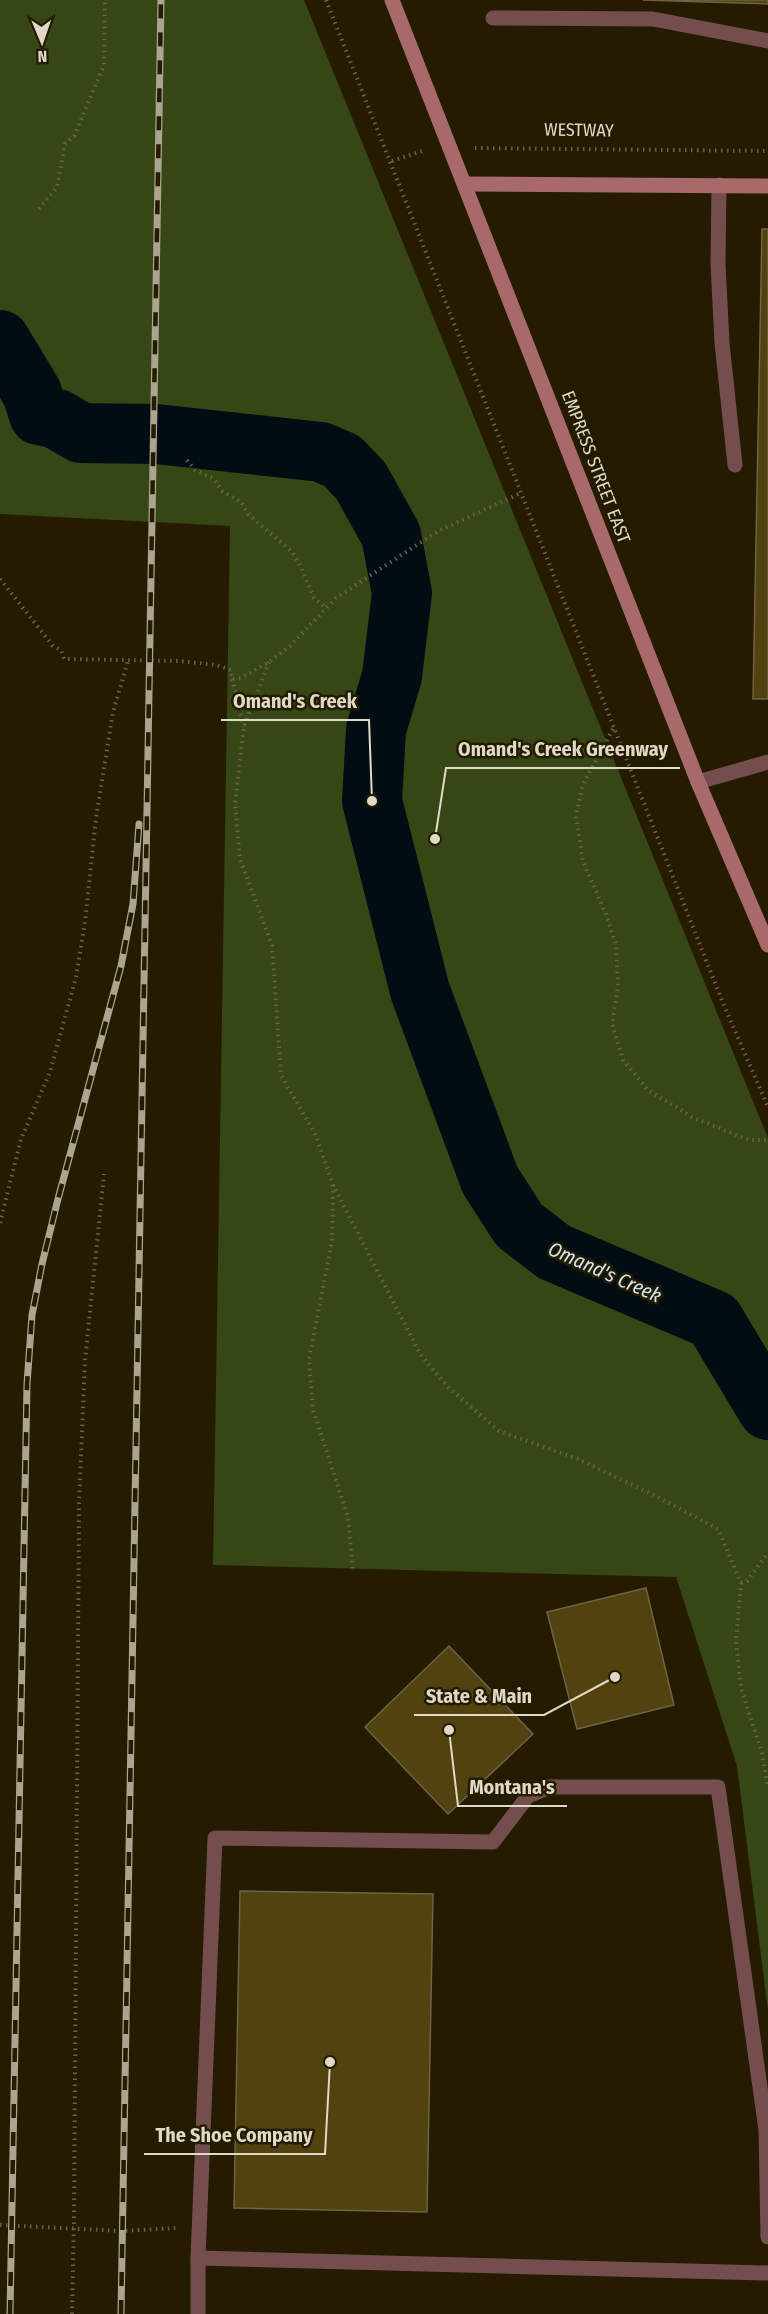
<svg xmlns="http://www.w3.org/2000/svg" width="768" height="2314" viewBox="0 0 768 2314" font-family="'Fira Sans Condensed',sans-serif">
  <rect width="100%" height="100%" fill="#241b00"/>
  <path fill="#364715" d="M 0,0 L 304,0 L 768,1138 L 768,2011 L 737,1766 L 676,1577 L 213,1565 L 230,526 L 0,514 Z"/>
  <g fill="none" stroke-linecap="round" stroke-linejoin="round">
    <path stroke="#020c13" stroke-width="60" d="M 0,340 L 32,393 L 39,415 L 57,419 L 81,433 L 156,434 L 321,452 L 342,461 L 361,481 L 391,535 L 402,593 L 392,676 L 376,730 L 372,801 L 420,991 L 490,1180 L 519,1225 L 554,1252 L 714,1320 L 768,1410"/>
  </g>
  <g fill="#51420f" stroke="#6e6444" stroke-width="1.5">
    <path d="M 643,0 L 768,0 L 768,4 Z"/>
    <path d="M 762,229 L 768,229 L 768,699 L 753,699 Z"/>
    <path d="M 646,1588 L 674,1705 L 577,1729 L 547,1612 Z"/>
    <path d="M 449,1646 L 533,1734 L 448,1814 L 365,1727 Z"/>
    <path d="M 240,1891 L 433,1894 L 427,2212 L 234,2208 Z"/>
  </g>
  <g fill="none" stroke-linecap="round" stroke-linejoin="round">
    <g stroke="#6a624b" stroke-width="4" stroke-dasharray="1.5 4.5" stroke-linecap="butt">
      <path d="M 326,0 L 723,1003 L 768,1107"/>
      <path d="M 475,148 L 768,151"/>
      <path d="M 392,161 L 425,150"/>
      <path d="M 39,209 L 57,187 L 65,144 L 74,136 L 104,65 L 105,0"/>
      <path d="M 187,460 L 195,470 L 214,479 L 222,491 L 241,502 L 248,514 L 292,552 L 299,563 L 314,598 L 325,607"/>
      <path d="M 0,579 L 53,646 L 61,650 L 64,659 L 179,661 L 217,665 L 231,670 L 232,679 L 241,678 L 269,662 L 290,646 L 336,598 L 438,531 L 521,493"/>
      <path d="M 269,662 L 244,726 L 235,803 L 240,859 L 272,945 L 281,1075 L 316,1136 L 333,1185 L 420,1354 L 448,1387 L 499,1431 L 578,1459 L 656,1496 L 718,1529 L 741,1583 L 736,1640 L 741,1688 L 762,1753 L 768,1788"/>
      <path d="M 232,679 L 244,726"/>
      <path d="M 613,729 L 583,784 L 576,816 L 583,862 L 606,914 L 616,945 L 618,986 L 612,1024 L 623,1060 L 649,1091 L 694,1118 L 749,1140 L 768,1140"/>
      <path d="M 333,1185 L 332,1241 L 309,1360 L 313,1410 L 348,1517 L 353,1570"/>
      <path d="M 0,1223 L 21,1139 L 50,1072 L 76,977 L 85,922 L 96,818 L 113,712 L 128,661"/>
      <path d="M 741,1583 L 747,1581 L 768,1553"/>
      <path d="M 0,2225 L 122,2231 L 176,2228"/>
      <path d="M 72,2314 L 74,2218 L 79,1505 L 85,1361 L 104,1174"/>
    </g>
    <g stroke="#744e4e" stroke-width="15">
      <path d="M 493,18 L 653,19 L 768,41"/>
      <path d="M 719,185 L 718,264 L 722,343 L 735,465"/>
      <path d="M 698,782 L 768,762"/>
      <path d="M 198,2258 L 215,1838 L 493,1842 L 528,1796 L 549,1787 L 718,1787 L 766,2130 L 768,2237"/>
      <path d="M 198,2314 L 198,2258 L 768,2273"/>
    </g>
    <g stroke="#a7696a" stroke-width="15">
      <path d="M 392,0 L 698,782 L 768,945"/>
      <path d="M 465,184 L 768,186"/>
    </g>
    <g stroke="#aba491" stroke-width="7">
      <g id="rail">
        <path d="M 10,2314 L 27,1384 L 32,1315 L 42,1264 L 58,1199 L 121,966 L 133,904 L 139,824"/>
        <path d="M 121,2314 L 161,0"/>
      </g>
    </g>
    <use href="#rail" stroke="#241b00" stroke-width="4.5" stroke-dasharray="14" stroke-linecap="butt"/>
  </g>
  <g text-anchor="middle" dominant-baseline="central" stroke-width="5" stroke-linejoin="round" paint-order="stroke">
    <g font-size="18" fill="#dfd9c8" stroke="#241b00">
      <text transform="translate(579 130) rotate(1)">WESTWAY</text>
      <text transform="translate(596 467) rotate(69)">EMPRESS STREET EAST</text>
    </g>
    <g font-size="20" font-style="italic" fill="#cfe5f2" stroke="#241b00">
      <text transform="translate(605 1272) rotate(24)">Omand's Creek</text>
    </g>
  </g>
  <path fill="none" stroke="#dfd9c8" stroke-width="2" d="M372 801L369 720H221M435 839L446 768H680M615 1677L544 1715H414M449 1730L458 1806H567M330 2062L325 2154H144"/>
  <g fill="#dfd9c8" stroke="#241b00" stroke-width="2">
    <circle cx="372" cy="801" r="6"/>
    <circle cx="435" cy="839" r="6"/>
    <circle cx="615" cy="1677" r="6"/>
    <circle cx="449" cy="1730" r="6"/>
    <circle cx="330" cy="2062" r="6"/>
  </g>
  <g font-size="20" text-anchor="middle" font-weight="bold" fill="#dfd9c8" stroke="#241b00" stroke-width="5" stroke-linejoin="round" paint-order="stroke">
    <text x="295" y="708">Omand's Creek</text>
    <text x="563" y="756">Omand's Creek Greenway</text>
    <text x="479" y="1703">State &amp; Main</text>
    <text x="512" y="1794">Montana's</text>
    <text x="234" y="2142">The Shoe Company</text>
  </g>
  <g transform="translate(42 42) rotate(178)" stroke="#241b00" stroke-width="4.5" paint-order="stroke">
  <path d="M0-4.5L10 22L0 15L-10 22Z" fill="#dfd9c8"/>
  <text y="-9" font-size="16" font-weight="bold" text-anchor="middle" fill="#dfd9c8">N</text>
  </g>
</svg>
